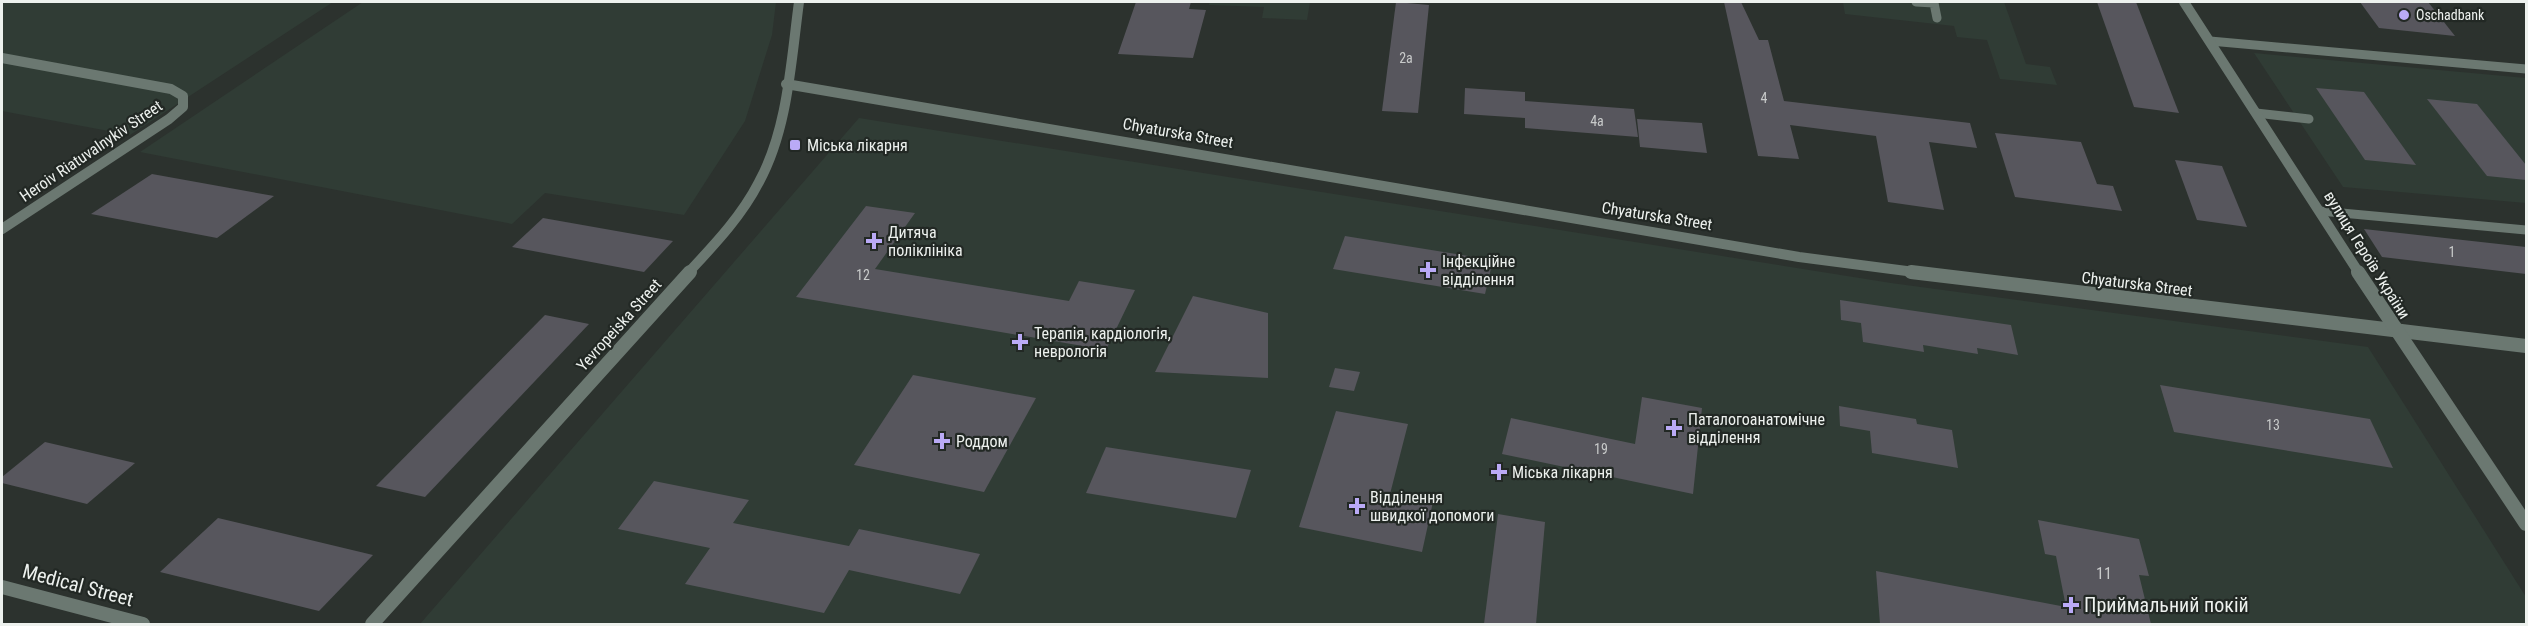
<svg xmlns="http://www.w3.org/2000/svg" width="2528" height="626" viewBox="0 0 2528 626" font-family="'Roboto Condensed',sans-serif">
  <rect width="100%" height="100%" fill="#2c322e"/>
  <g fill="#303c35">
    <path d="M 2,2 L 333,2 L 130,135 L 2,111 Z"/>
    <path d="M 363,2 L 776,2 L 772,35 L 745,121 L 684,215 L 545,193 L 512,224 L 140,152 Z"/>
    <path d="M 1210,2 L 1310,2 L 1307,20 L 1262,18 L 1264,7 L 1209,5 Z"/>
    <path d="M 1843,2 L 2004,2 L 2026,64 L 2050,67 L 2057,85 L 2000,79 L 1987,40 L 1957,37 L 1954,26 L 1845,14 Z"/>
    <path d="M 2254,53 L 2526,78 L 2526,203 L 2343,187 Z"/>
    <path d="M 859,118 L 1891,283 L 2368,347 L 2526,597 L 2526,624 L 420,624 Z"/>
  </g>
  <g fill="#57565d">
    <path d="M 1136,2 L 1191,2 L 1189,9 L 1206,10 L 1193,58 L 1118,54 Z"/>
    <path d="M 1396,2 L 1429,5 L 1418,113 L 1382,111 Z"/>
    <path d="M 1724,2 L 1741,2 L 1759,40 L 1768,40 L 1784,101 L 1970,123 L 1977,148 L 1929,142 L 1944,210 L 1888,202 L 1876,136 L 1790,125 L 1799,159 L 1758,156 Z"/>
    <path d="M 2097,2 L 2136,2 L 2179,113 L 2134,107 Z"/>
    <path d="M 2360,2 L 2428,2 L 2455,36 L 2379,28 Z"/>
    <path d="M 1465,88 L 1525,92 L 1525,101 L 1634,109 L 1638,137 L 1525,128 L 1525,118 L 1464,114 Z"/>
    <path d="M 2316,88 L 2364,92 L 2416,165 L 2365,160 Z"/>
    <path d="M 2427,99 L 2477,104 L 2526,165 L 2526,180 L 2487,176 Z"/>
    <path d="M 1637,119 L 1702,123 L 1707,153 L 1640,147 Z"/>
    <path d="M 1995,133 L 2081,142 L 2097,184 L 2113,186 L 2122,211 L 2015,197 Z"/>
    <path d="M 2175,160 L 2222,166 L 2247,227 L 2197,220 Z"/>
    <path d="M 152,174 L 274,196 L 217,238 L 91,214 Z"/>
    <path d="M 866,206 L 915,213 L 875,269 L 1069,301 L 1079,281 L 1135,290 L 1106,350 L 796,297 Z"/>
    <path d="M 543,218 L 673,241 L 644,272 L 512,247 Z"/>
    <path d="M 2364,229 L 2526,247 L 2526,274 L 2382,257 Z"/>
    <path d="M 1345,236 L 1493,260 L 1485,294 L 1333,269 Z"/>
    <path d="M 1193,296 L 1268,313 L 1268,378 L 1155,372 Z"/>
    <path d="M 1840,300 L 2011,325 L 2018,355 L 1977,348 L 1978,354 L 1923,345 L 1924,352 L 1863,342 L 1861,323 L 1841,320 Z"/>
    <path d="M 545,315 L 589,324 L 425,497 L 376,486 Z"/>
    <path d="M 1335,368 L 1360,372 L 1354,391 L 1329,387 Z"/>
    <path d="M 913,375 L 1036,398 L 984,492 L 854,465 Z"/>
    <path d="M 2160,385 L 2370,419 L 2393,468 L 2174,432 Z"/>
    <path d="M 1642,397 L 1702,408 L 1693,494 L 1502,454 L 1511,418 L 1635,444 Z"/>
    <path d="M 1839,406 L 1916,419 L 1917,424 L 1952,430 L 1958,468 L 1872,453 L 1870,431 L 1840,426 Z"/>
    <path d="M 1336,411 L 1408,424 L 1390,494 L 1433,502 L 1422,552 L 1299,527 Z"/>
    <path d="M 45,442 L 135,463 L 87,504 L 2,483 L 2,477 Z"/>
    <path d="M 1106,447 L 1251,470 L 1236,518 L 1086,493 Z"/>
    <path d="M 654,481 L 749,500 L 733,523 L 849,546 L 859,529 L 980,554 L 960,594 L 849,570 L 824,613 L 685,584 L 710,548 L 618,529 Z"/>
    <path d="M 1498,514 L 1545,522 L 1536,624 L 1484,624 Z"/>
    <path d="M 218,518 L 373,555 L 319,611 L 160,572 Z"/>
    <path d="M 2038,520 L 2139,539 L 2149,576 L 2139,575 L 2151,624 L 1880,624 L 1876,571 L 2066,607 L 2056,556 L 2045,554 Z"/>
  </g>
  <g fill="none" stroke-linecap="round" stroke-linejoin="round">
    <g stroke="#6b7871" stroke-width="9">
      <path d="M 1916,2 L 1934,3 L 1937,18"/>
      <path d="M 2210,41 L 2526,69"/>
      <path d="M 2256,113 L 2309,119"/>
      <path d="M 2320,211 L 2526,230"/>
    </g>
    <g stroke="#6b7871" stroke-width="10">
      <path d="M 2,58 L 171,89 L 183,96 L 183,107 L 169,119 L 2,229"/>
      <path d="M 786,84 L 1799,257 L 1922,273"/>
    </g>
    <g stroke="#6b7871" stroke-width="14">
      <path d="M 1911,272 L 2526,346"/>
      <path d="M 2,587 L 143,624"/>
    </g>
    <g stroke="#6b7871" stroke-width="10">
      <path d="M 2184,2 L 2359,273"/>
      <path d="M 688,273 C 714,245 741,217 759,182 C 788,129 791,61 799,2"/>
    </g>
    <g stroke="#6b7871" stroke-width="14">
      <path d="M 2358,272 L 2526,524"/>
      <path d="M 372,624 L 690,272"/>
    </g>
  </g>
  <g fill="#baaaf6" stroke="#222824" stroke-width="2">
    <circle cx="2404" cy="15" r="6"/>
    <rect x="789" y="139" width="12" height="12" rx="3"/>
    <path d="M871 232h6v6h6v6h-6v6h-6v-6h-6v-6h6z"/>
    <path d="M1425 261h6v6h6v6h-6v6h-6v-6h-6v-6h6z"/>
    <path d="M1017 333h6v6h6v6h-6v6h-6v-6h-6v-6h6z"/>
    <path d="M1671 419h6v6h6v6h-6v6h-6v-6h-6v-6h6z"/>
    <path d="M939 432h6v6h6v6h-6v6h-6v-6h-6v-6h6z"/>
    <path d="M1496 463h6v6h6v6h-6v6h-6v-6h-6v-6h6z"/>
    <path d="M1354 497h6v6h6v6h-6v6h-6v-6h-6v-6h6z"/>
    <path d="M2068 596h6v6h6v6h-6v6h-6v-6h-6v-6h6z"/>
  </g>
  <g text-anchor="middle" dominant-baseline="central" stroke-width="4.5" stroke-linejoin="round" paint-order="stroke">
    <g font-size="14" fill="#edf1ee" stroke="#222824" text-anchor="start">
      <text x="2416" y="15">Oschadbank</text>
    </g>
    <g font-size="14" fill="#c8caca">
      <text x="1406" y="58">2а</text>
      <text x="1764" y="98">4</text>
      <text x="1597" y="121">4а</text>
      <text x="2452" y="252">1</text>
      <text x="863" y="275">12</text>
      <text x="2273" y="425">13</text>
      <text x="1601" y="449">19</text>
    </g>
    <g font-size="16" fill="#edf1ee" stroke="#222824">
      <text transform="translate(1178 133) rotate(10)">Chyaturska Street</text>
      <text transform="translate(91 151) rotate(-34)">Heroiv Riatuvalnykiv Street</text>
      <text transform="translate(1657 216) rotate(9)">Chyaturska Street</text>
      <text transform="translate(2367 255) rotate(58)">вулиця Героїв України</text>
      <text transform="translate(2137 284) rotate(7)">Chyaturska Street</text>
      <text transform="translate(619 325) rotate(-48)">Yevropeiska Street</text>
    </g>
    <g font-size="16" fill="#edf1ee" stroke="#222824" text-anchor="start">
      <text x="807" y="145">Міська лікарня</text>
      <text x="888" y="232">Дитяча<tspan x="888" dy="18">поліклініка</tspan></text>
      <text x="1442" y="261">Інфекційне<tspan x="1442" dy="18">відділення</tspan></text>
      <text x="1034" y="333">Терапія, кардіологія,<tspan x="1034" dy="18">неврологія</tspan></text>
      <text x="1688" y="419">Паталогоанатомічне<tspan x="1688" dy="18">відділення</tspan></text>
      <text x="956" y="441">Роддом</text>
      <text x="1512" y="472">Мiська лiкарня</text>
      <text x="1370" y="497">Відділення<tspan x="1370" dy="18">швидкої допомоги</tspan></text>
    </g>
    <g font-size="16" fill="#c8caca">
      <text x="2104" y="573">11</text>
    </g>
    <g font-size="20" fill="#edf1ee" stroke="#222824">
      <text transform="translate(78 585) rotate(15)">Medical Street</text>
    </g>
    <g font-size="20" fill="#edf1ee" stroke="#222824" text-anchor="start">
      <text x="2084" y="605">Приймальний покій</text>
    </g>
  </g>
  <rect width="2528" height="626" fill="none" stroke="#edf1ee" stroke-width="6"/>
</svg>
